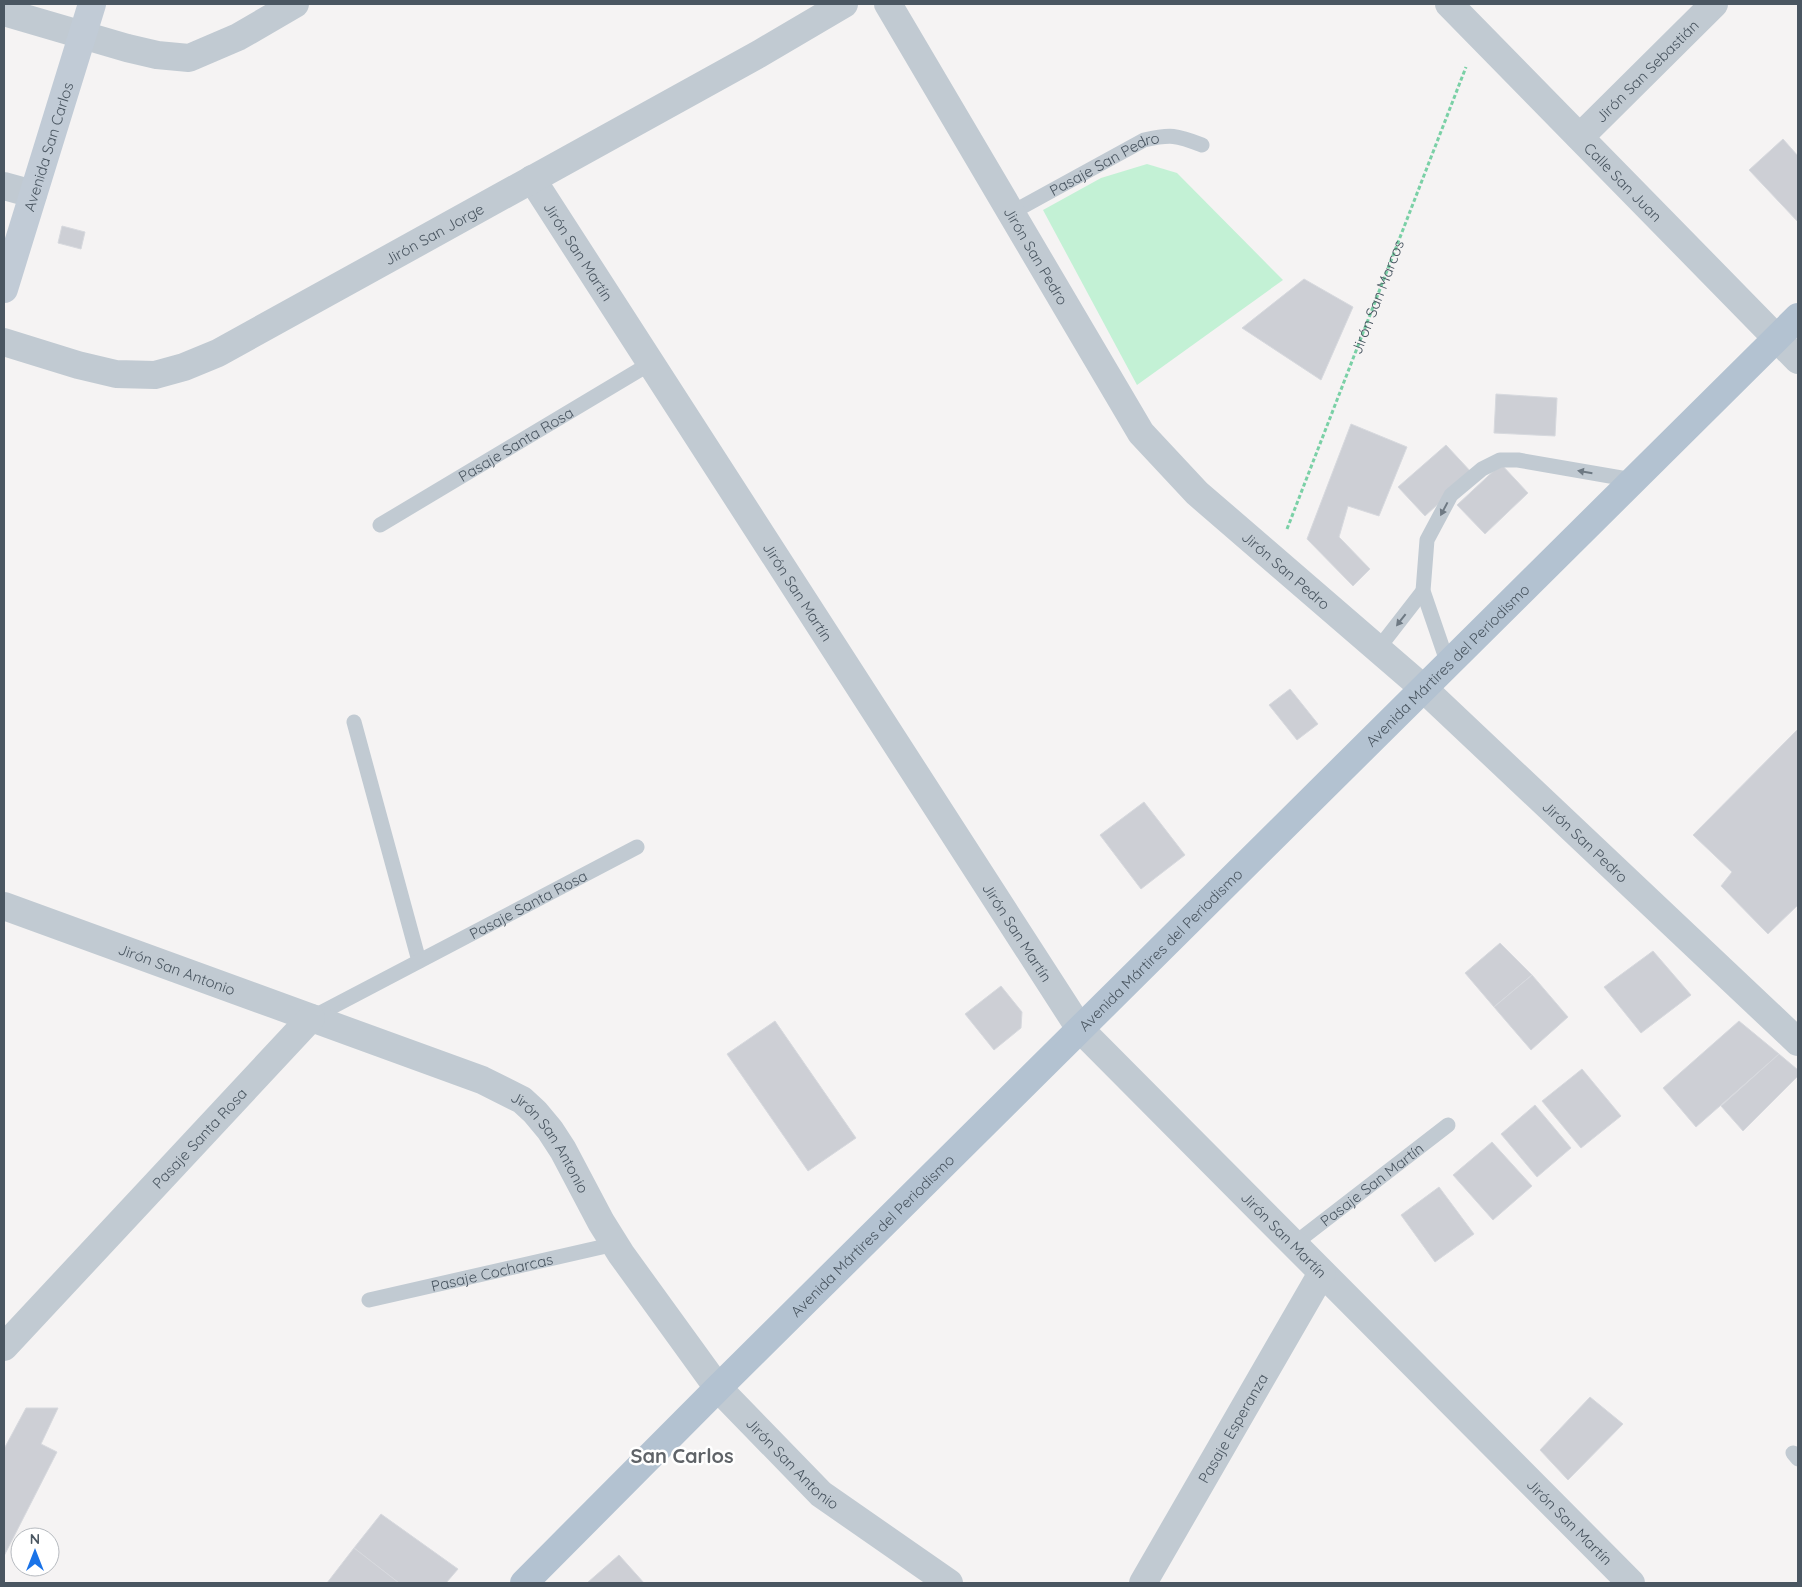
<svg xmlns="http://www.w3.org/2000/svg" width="1802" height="1587" viewBox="0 0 1802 1587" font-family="Quicksand,sans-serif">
  <rect width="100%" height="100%" fill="#f5f3f3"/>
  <path fill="#c3f1d5" d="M 1147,164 L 1177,173 L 1283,280 L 1137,385 L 1043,210 L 1101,178 Z"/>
  <g fill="#cdcfd5" stroke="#d7d9de">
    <path d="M 1783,139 L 1798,156 L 1798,222 L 1749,170 Z"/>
    <path d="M 62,226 L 85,232 L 81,249 L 58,243 Z"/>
    <path d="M 1304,279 L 1353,307 L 1321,380 L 1242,328 Z"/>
    <path d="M 1496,394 L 1557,398 L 1555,436 L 1494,433 Z"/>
    <path d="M 1351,424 L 1407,447 L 1379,516 L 1348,506 L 1339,537 L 1370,569 L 1353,586 L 1307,539 Z"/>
    <path d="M 1446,445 L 1472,473 L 1425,516 L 1398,487 Z"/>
    <path d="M 1501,464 L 1528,493 L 1485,534 L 1457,505 Z"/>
    <path d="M 1290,689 L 1318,724 L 1297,740 L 1269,705 Z"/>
    <path d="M 1798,729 L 1798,905 L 1768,934 L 1721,886 L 1732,872 L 1693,835 Z"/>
    <path d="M 1144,802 L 1185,855 L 1141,889 L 1100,835 Z"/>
    <path d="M 1500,943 L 1532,975 L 1494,1007 L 1465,973 Z"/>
    <path d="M 1653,951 L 1691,995 L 1641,1033 L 1604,987 Z"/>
    <path d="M 1532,975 L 1568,1017 L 1531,1050 L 1494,1007 Z"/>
    <path d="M 1001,986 L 1022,1012 L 1021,1028 L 994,1050 L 965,1014 Z"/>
    <path d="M 775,1021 L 856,1138 L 808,1171 L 727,1054 Z"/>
    <path d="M 1739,1021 L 1779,1054 L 1696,1127 L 1663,1088 Z"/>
    <path d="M 1779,1054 L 1798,1070 L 1798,1076 L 1743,1131 L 1721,1106 Z"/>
    <path d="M 1582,1069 L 1621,1116 L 1581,1148 L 1542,1101 Z"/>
    <path d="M 1535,1105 L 1571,1148 L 1537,1177 L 1501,1134 Z"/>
    <path d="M 1492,1142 L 1532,1186 L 1493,1220 L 1453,1175 Z"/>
    <path d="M 1439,1187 L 1474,1234 L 1435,1262 L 1401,1215 Z"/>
    <path d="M 1590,1397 L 1623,1424 L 1568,1480 L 1540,1450 Z"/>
    <path d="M 26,1408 L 58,1408 L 41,1444 L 57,1452 L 4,1556 L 4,1449 Z"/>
    <path d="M 381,1514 L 458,1569 L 446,1583 L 399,1583 L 354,1548 Z"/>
    <path d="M 354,1548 L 399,1583 L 327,1583 Z"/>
    <path d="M 619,1555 L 644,1583 L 587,1583 Z"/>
  </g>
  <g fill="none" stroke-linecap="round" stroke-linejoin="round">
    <path stroke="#7ad0a6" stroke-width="3" stroke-dasharray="4 2.5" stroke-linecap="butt" id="s1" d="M 1287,529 L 1466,67"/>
    <g stroke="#c1cad2" stroke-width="15">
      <path id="s2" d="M 1011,213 L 1144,140 C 1171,134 1176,135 1202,145"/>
      <path id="s3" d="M 380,525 L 651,363"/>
      <path d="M 1378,649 L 1423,591"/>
      <path d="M 1448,664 L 1423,591 L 1427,540 L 1451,495 L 1482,469 L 1500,460 L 1518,460 L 1633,480"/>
      <path d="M 354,722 L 419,961"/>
      <path id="s4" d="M 311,1018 L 637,847"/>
      <path id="s5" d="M 1294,1244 L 1448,1125"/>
      <path id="s6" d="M 369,1300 L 615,1244"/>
      <path d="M 1793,1453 L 1798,1459"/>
    </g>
    <g stroke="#c1cad2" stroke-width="28">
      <path id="s7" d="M 888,4 L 1141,433 L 1197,493 L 1423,688 L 1798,1042"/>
      <path id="s8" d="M 1449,4 L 1798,360"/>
      <path d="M 4,12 L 127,48 L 157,55 L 189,58 L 238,37 L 295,4"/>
      <path id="s9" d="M 1580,137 L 1714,4"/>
      <path id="s10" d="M 532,179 L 1080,1029 L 1631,1583"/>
      <path d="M 4,186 L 33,194"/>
      <path id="s11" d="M 4,342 L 78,365 L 116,374 L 155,375 L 184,367 L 218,353 L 759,54 L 844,4"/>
      <path id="s12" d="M 4,906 L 482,1080 L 522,1100 L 535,1112 L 550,1130 L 563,1150 L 601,1222 L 621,1254 L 718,1388 L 821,1494 L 949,1583"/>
      <path id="s13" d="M 4,1347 L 311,1018"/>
      <path id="s14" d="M 1143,1583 L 1322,1273"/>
    </g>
    <path stroke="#c1cbd6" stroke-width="28" id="s15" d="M 4,289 L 92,4"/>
    <path stroke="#b3c2d1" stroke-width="28" id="s16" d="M 524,1583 L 718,1388 L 1798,317"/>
  </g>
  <defs><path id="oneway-solid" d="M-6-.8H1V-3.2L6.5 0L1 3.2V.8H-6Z" transform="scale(1.25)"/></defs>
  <g fill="#6e7983">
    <use href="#oneway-solid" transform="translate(1585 472) rotate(-170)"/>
    <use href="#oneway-solid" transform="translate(1444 509) rotate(118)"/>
    <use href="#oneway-solid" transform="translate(1401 620) rotate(128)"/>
  </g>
  <g text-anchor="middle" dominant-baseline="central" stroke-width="5" stroke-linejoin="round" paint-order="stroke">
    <g font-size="15" fill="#4a5661" stroke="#fff">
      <text stroke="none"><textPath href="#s9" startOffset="94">Jirón San Sebastián</textPath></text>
      <text stroke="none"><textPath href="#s15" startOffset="149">Avenida San Carlos</textPath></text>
      <text stroke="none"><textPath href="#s2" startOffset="106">Pasaje San Pedro</textPath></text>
      <text stroke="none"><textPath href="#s8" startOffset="249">Calle San Juan</textPath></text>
      <text stroke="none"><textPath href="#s11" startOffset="469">Jirón San Jorge</textPath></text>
      <text stroke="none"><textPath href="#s10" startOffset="86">Jirón San Martín</textPath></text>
      <text stroke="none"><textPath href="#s7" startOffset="292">Jirón San Pedro</textPath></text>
      <text stroke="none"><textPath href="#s1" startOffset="249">Jirón San Marcos</textPath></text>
      <text stroke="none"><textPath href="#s3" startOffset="158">Pasaje Santa Rosa</textPath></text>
      <text stroke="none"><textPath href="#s7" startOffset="698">Jirón San Pedro</textPath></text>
      <text stroke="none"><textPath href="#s10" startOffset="491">Jirón San Martín</textPath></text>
      <text stroke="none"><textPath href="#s16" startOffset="1302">Avenida Mártires del Periodismo</textPath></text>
      <text stroke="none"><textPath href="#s7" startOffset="1102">Jirón San Pedro</textPath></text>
      <text stroke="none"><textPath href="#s4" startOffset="245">Pasaje Santa Rosa</textPath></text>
      <text stroke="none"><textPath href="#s10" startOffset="896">Jirón San Martín</textPath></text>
      <text stroke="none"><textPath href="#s16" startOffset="898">Avenida Mártires del Periodismo</textPath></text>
      <text stroke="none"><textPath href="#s12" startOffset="184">Jirón San Antonio</textPath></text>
      <text stroke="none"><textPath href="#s13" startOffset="286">Pasaje Santa Rosa</textPath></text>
      <text stroke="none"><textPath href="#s12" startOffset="604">Jirón San Antonio</textPath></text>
      <text stroke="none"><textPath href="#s5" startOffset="98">Pasaje San Martín</textPath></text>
      <text stroke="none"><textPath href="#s16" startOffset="492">Avenida Mártires del Periodismo</textPath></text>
      <text stroke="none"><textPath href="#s10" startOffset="1301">Jirón San Martín</textPath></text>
      <text stroke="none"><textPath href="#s6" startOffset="126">Pasaje Cocharcas</textPath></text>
      <text stroke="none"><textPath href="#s14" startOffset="179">Pasaje Esperanza</textPath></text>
      <text stroke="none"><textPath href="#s12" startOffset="1009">Jirón San Antonio</textPath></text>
      <text stroke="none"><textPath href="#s10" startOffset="1706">Jirón San Martín</textPath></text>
    </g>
    <g font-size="20" font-weight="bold" fill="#5f6368" stroke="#fff">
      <text x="682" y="1455">San Carlos</text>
    </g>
  </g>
  <rect width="1802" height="1587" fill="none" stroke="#4a5661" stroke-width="10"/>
  <g transform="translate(35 1552)"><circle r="24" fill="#ffffff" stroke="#b7bbc0"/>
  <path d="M0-4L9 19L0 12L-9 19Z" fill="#1a73e8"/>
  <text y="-8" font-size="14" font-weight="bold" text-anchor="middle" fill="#4a5661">N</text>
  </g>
</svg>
